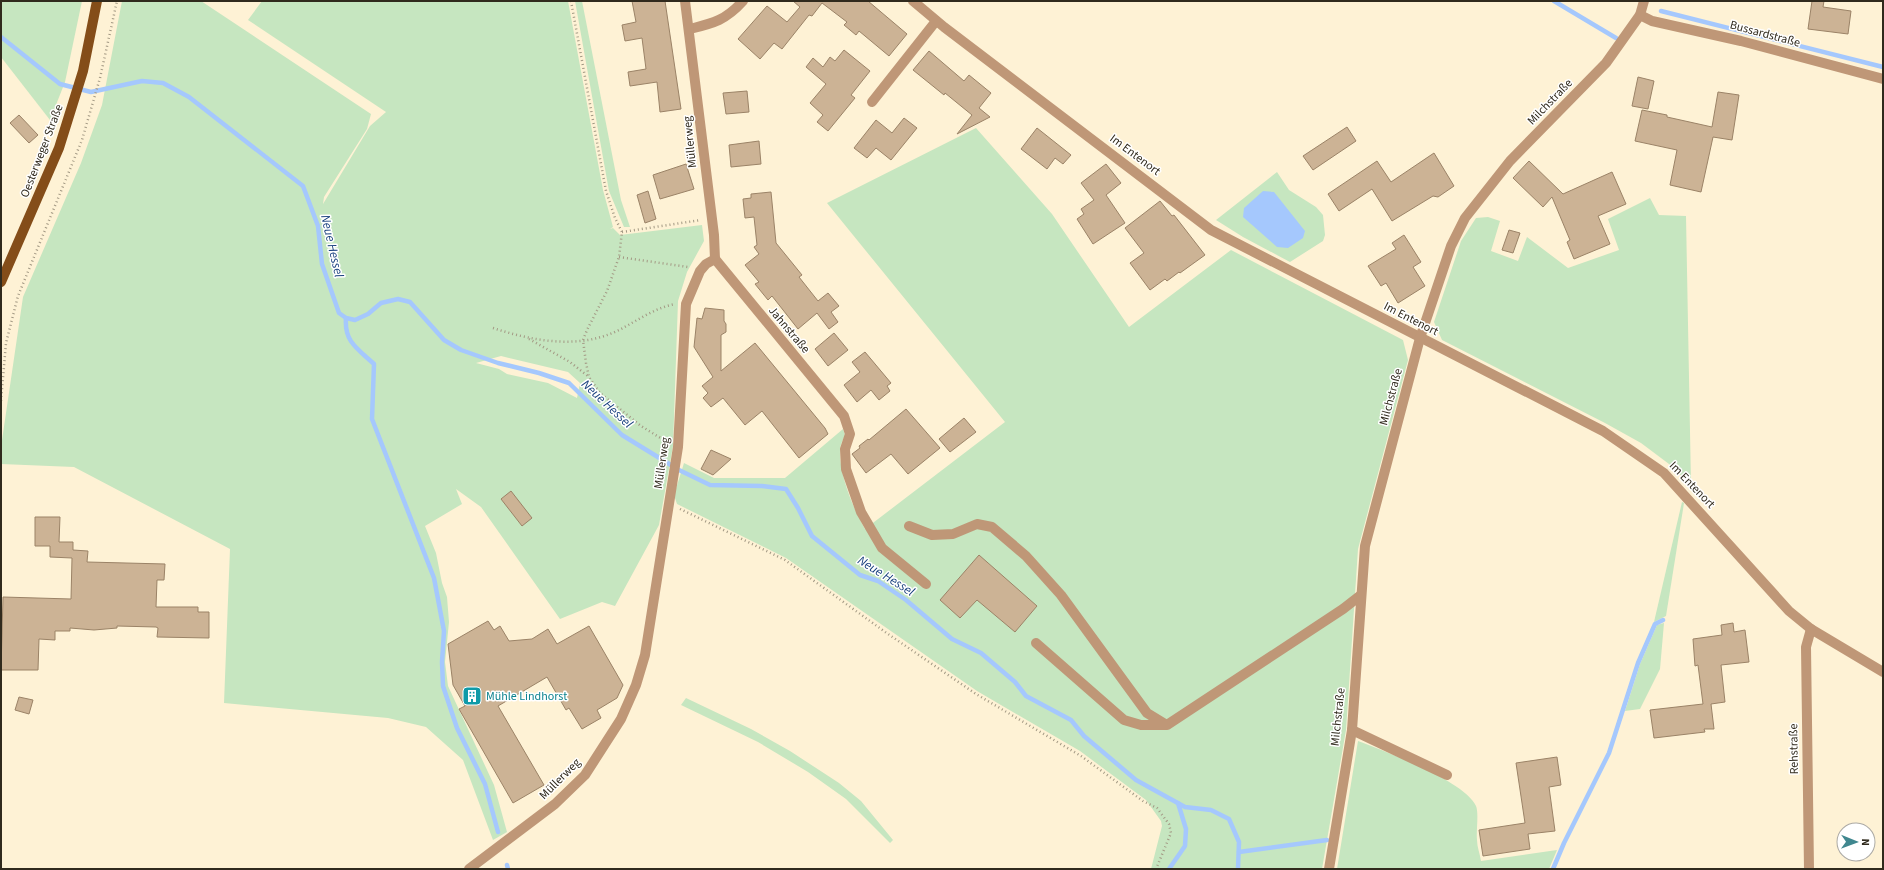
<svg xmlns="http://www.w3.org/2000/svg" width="1884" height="870" viewBox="0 0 1884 870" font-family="'Source Sans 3',sans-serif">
  <rect width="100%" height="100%" fill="#fef2d5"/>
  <g fill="#c6e6c0" fill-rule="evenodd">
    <path d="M 1,1 L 82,1 L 65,82 L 50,120 L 1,57 Z"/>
    <path d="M 122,1 L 201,1 L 371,114 L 367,129 L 324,197 L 323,204 L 370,126 L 386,112 L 248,20 L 262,1 L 568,1 L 603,190 L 613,227 L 610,229 L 613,228 L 620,235 L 702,225 L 704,241 L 687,272 L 678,301 L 673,446 L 659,525 L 615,606 L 602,602 L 560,619 L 481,507 L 456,489 L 462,504 L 425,526 L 436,553 L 442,583 L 447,597 L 449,622 L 445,662 L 448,686 L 494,785 L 507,832 L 493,840 L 463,760 L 426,727 L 388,718 L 224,703 L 230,549 L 74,467 L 1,464 L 1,447 L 23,297 L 81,163 L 102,105 ZM 501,356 L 568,372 L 580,383 L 577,398 L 548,383 L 507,374 L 499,369 L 476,363 Z"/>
    <path d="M 575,1 L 582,1 L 621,200 L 630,227 L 624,227 L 609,191 Z"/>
    <path d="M 976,128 L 1052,214 L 1129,327 L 1231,250 L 1403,340 L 1408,360 L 1358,549 L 1346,730 L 1322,869 L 1151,869 L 1162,826 L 1161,821 L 1146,800 L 1080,751 L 977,691 L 786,558 L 677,504 L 674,495 L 684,463 L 714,478 L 785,478 L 843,429 L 845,435 C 843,440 840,445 840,450 C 839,474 853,508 865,529 L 1005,422 L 827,203 Z"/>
    <path d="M 1277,172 L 1289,190 L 1316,207 L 1323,215 L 1325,235 L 1323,241 L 1290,262 L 1243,237 L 1216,220 Z"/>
    <path d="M 1650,198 L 1659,215 L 1686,216 L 1691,485 L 1669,464 L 1641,443 L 1605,423 L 1442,340 L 1434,322 L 1461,241 L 1476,218 L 1488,217 L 1500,221 L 1491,251 L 1518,261 L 1527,237 L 1568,268 L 1619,250 L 1608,219 Z"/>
    <path d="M 1682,502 L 1684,503 L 1666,616 L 1654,622 Z"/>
    <path d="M 1664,623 L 1660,669 L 1640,709 L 1625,711 L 1640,664 L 1657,625 Z"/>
    <path d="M 686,698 L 751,729 L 790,751 L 839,783 L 861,801 L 893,840 L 890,843 L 846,799 L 808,772 L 758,742 L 681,705 Z"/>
    <path d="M 1358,741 C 1384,751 1465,781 1476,806 C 1479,813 1476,831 1477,840 C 1477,847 1480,854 1481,861 L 1557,850 L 1549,869 L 1337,869 Z"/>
  </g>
  <path fill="#a5c8fd" d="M 1263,191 L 1274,192 L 1305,231 L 1303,238 L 1288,248 L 1277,247 L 1243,217 L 1244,208 Z"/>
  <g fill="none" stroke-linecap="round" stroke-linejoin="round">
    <g stroke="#a5c8fd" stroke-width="4.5">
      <path d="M 1554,1 L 1616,38"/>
      <path d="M 1661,11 L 1883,67"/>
      <path d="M 1,37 L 60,84 L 91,92 L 142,81 L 163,83 L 189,97 L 303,186 L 318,226 L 322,264 L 339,313 L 346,318 L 355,320 L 368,314 L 381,303 L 398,299 L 410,302 L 444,340 L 461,350 L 498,363 L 539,373 L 569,383 L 622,435 L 679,470 L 710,485 L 762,486 L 786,489 L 798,508 L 812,536 L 860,575 L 878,581 L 906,600 L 952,639 L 981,653 L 1015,682 L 1026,696 L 1071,720 L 1084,736 L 1136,780 L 1185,807 L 1211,810 L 1229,819 L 1239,842 L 1238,869"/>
      <path d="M 346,318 C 344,342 358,349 374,364 L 372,419 L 434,578 L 444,631 L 442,662 L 443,686 L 457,728 L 485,784 L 498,832"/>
      <path d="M 1239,852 L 1327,840"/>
      <path d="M 507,865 L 508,869"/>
      <path d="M 1169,869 L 1185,846 L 1186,829 L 1178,803"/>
      <path d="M 1553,869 L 1564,843 L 1609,753 L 1638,663 L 1655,624 L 1663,620"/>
    </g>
  </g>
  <g fill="#ccb395" stroke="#9b8367">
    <path d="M 632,1 L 665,1 L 681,109 L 660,112 L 657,82 L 630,86 L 628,72 L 646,69 L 642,38 L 625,41 L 622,25 L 636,22 Z"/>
    <path d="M 793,1 L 868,1 L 907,34 L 889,56 L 859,31 L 856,35 L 844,25 L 847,22 L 822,3 L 812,16 L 809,15 L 782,49 L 774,43 L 760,59 L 738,39 L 767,6 L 787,22 L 800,7 Z"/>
    <path d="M 1812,1 L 1824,1 L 1823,7 L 1851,11 L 1848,34 L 1808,29 Z"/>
    <path d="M 844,50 L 870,71 L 851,95 L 855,98 L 828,131 L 817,122 L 823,115 L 810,103 L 826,84 L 806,67 L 813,58 L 823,67 L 830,57 L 835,61 Z"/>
    <path d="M 929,51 L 964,81 L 969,75 L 991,93 L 979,108 L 990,117 L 957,134 L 972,115 L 945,93 L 944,95 L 913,70 Z"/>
    <path d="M 1638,77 L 1654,81 L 1648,109 L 1632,106 Z"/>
    <path d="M 747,91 L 749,112 L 726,114 L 723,93 Z"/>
    <path d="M 1718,92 L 1739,95 L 1732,140 L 1713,137 L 1701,192 L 1670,185 L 1677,150 L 1635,141 L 1642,110 L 1667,115 L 1667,117 L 1712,127 Z"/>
    <path d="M 19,115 L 38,135 L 29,143 L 10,123 Z"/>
    <path d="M 904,118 L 917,128 L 891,160 L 876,148 L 867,158 L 854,148 L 876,120 L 892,133 Z"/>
    <path d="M 1347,127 L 1356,141 L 1313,170 L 1303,156 Z"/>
    <path d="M 1037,128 L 1071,155 L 1063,164 L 1055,158 L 1047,169 L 1021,149 Z"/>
    <path d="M 759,141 L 761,164 L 731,167 L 729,145 Z"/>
    <path d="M 1434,153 L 1454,186 L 1438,197 L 1433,196 L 1392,221 L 1372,189 L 1339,211 L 1328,194 L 1377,161 L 1391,182 Z"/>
    <path d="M 1529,161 L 1563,194 L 1612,172 L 1626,204 L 1598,216 L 1610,244 L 1574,259 L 1567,242 L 1570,240 L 1552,197 L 1543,207 L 1513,178 Z"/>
    <path d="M 686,164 L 694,189 L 660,199 L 653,175 Z"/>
    <path d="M 1106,164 L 1121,183 L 1106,195 L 1125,223 L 1093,244 L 1077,219 L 1084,214 L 1081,209 L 1094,200 L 1081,183 Z"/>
    <path d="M 648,191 L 656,219 L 645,223 L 637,195 Z"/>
    <path d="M 771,192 L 776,243 L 802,275 L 799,277 L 818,301 L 828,293 L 839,306 L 831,312 L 838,322 L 829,329 L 817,313 L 798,329 L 772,296 L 768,300 L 755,284 L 759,282 L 745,265 L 759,254 L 754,247 L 757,245 L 754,217 L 745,218 L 743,199 L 751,198 L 751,194 Z"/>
    <path d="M 1160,201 L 1172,216 L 1174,215 L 1205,255 L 1180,273 L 1179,272 L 1167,281 L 1165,279 L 1150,290 L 1130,263 L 1144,253 L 1125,228 Z"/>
    <path d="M 1509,230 L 1520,233 L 1513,253 L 1502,250 Z"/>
    <path d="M 1404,235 L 1421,262 L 1413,267 L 1425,286 L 1398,303 L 1386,283 L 1381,286 L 1368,266 L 1396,249 L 1392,243 Z"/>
    <path d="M 705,308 L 724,310 L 724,321 L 726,324 L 726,332 L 721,335 L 721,371 L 755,343 L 825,428 L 828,434 L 799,458 L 762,411 L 745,425 L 723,398 L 711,407 L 703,398 L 708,393 L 702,386 L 713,377 L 694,347 L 697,318 L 702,319 Z"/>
    <path d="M 834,333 L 848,350 L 828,366 L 815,349 Z"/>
    <path d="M 865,352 L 891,383 L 887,386 L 890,391 L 879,400 L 871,390 L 857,402 L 844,385 L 860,372 L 852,362 Z"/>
    <path d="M 906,409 L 940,448 L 908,474 L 891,454 L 866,473 L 852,454 L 860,448 L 859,446 L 868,439 L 869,440 Z"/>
    <path d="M 964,418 L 976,432 L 950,452 L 939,439 Z"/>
    <path d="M 711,450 L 731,459 L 713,475 L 701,469 Z"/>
    <path d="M 511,491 L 532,518 L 522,526 L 501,499 Z"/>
    <path d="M 35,517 L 60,517 L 59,542 L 73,542 L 73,550 L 88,551 L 87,562 L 165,564 L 164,580 L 157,580 L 156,607 L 198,607 L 198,612 L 209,612 L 209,638 L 157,637 L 158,628 L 156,627 L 117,626 L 117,628 L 94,630 L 70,628 L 70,631 L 55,631 L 55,640 L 39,639 L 38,670 L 1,670 L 3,597 L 71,599 L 72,558 L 50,557 L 50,546 L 35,546 Z"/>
    <path d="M 979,555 L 1037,606 L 1015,632 L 977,600 L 960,618 L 940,600 Z"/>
    <path d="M 488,621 L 494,630 L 500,626 L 509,641 L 532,639 L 548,629 L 557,644 L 589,626 L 623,685 L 617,698 L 597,710 L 601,718 L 582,729 L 569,708 L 566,710 L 547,677 L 498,706 L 544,785 L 513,803 L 459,709 L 465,706 L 453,685 L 448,644 Z"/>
    <path d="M 1733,623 L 1734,632 L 1745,630 L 1749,662 L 1721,665 L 1725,702 L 1711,704 L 1714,729 L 1704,729 L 1705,732 L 1654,738 L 1650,710 L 1703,704 L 1698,665 L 1695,666 L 1693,639 L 1722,635 L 1721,625 Z"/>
    <path d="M 19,697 L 33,700 L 29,714 L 15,710 Z"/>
    <path d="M 1557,757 L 1561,785 L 1549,787 L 1555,831 L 1528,834 L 1530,849 L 1483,856 L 1479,830 L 1525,823 L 1516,763 Z"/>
  </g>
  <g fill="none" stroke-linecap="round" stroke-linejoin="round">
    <g stroke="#a39984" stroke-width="2.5" stroke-dasharray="1 3" stroke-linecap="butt">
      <path d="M 571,1 L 606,191 L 615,218 L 622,232 L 619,257 L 607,291 L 587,330 L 583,340 L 586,363 L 589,377 L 600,393 L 641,426 L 667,442"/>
      <path d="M 622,232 L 701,220"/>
      <path d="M 619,257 L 688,267"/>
      <path d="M 493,328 C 533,341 579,350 619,330 C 637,321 654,308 675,304"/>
      <path d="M 529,339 L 570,362 L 589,377"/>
      <path d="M 1,401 L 6,343 L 18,296 L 82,140 L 100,78 L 117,1"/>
      <path d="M 680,509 L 785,560 L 888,634 L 976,694 L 1081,756 L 1143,801 L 1157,808 L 1169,824 L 1171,833 L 1156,869"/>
    </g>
    <g stroke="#bf9777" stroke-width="10">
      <path d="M 913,1 L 944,27 L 1211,230 L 1603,431 L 1664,473 L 1789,611 L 1811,629 L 1883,672"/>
      <path d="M 1640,15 L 1652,21 L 1741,41 L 1883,79"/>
      <path d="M 690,29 C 714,23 726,20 743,1"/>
      <path d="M 872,102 L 936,21"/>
      <path d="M 715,259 L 844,416 L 850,434 L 845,449 L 846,469 L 861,512 L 882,548 L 926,584"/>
      <path d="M 909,526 L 932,535 L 953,534 L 977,524 L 992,527 L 1026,556 L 1061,595 L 1147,713 L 1165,724"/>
      <path d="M 1036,643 L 1124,720 L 1141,725 L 1167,725 L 1343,609 L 1361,595"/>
      <path d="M 1352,730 L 1447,775"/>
      <path d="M 469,869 L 555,804 L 585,775 L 621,719 L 636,685 L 645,655 L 678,447 L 686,304 L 700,271 L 706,264 L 715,259 L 714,235 L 685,1"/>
      <path d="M 1329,869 L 1352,730 L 1365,546 L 1420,338 L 1451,246 L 1465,218 L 1510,161 L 1606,63 L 1640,15 L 1644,1"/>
      <path d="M 1809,869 L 1806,647 L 1811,629"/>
    </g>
    <path stroke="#844d19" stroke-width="10" d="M 1,282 L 59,148 L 83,71 L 97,1"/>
  </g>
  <defs>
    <g id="building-square" transform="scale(1)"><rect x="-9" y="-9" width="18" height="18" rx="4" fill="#0f9aa8" stroke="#fff"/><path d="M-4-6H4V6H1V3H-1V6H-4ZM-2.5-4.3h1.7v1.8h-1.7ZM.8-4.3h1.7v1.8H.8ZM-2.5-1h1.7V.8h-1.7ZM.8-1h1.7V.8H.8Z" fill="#fff"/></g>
  </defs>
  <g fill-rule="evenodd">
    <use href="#building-square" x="472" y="696"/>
  </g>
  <g text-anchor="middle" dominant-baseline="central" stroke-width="3" stroke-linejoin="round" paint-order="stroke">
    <g font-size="12" fill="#302a1d" stroke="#fff">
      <text transform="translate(1765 34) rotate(15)">Bussardstraße</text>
      <text transform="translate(1550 102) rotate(-46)">Milchstraße</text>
      <text transform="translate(690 142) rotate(-96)">Müllerweg</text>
      <text transform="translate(42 151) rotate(-69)">Oesterweger Straße</text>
      <text transform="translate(1135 155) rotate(37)">Im Entenort</text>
      <text transform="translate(1411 319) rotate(27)">Im Entenort</text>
      <text transform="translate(789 330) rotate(50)">Jahnstraße</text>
      <text transform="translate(1391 397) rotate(-75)">Milchstraße</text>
      <text transform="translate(662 463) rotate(-82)">Müllerweg</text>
      <text transform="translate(1692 485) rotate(46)">Im Entenort</text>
      <text transform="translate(1338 717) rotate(-84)">Milchstraße</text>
      <text transform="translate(1794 749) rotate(-91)">Rehstraße</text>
      <text transform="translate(560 779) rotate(-45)">Müllerweg</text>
    </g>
    <g font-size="12" fill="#0d838f" stroke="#fff" text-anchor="start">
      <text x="486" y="696">Mühle Lindhorst</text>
    </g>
    <g font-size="13" font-style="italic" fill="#173f7d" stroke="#fff">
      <text transform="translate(332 246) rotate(77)">Neue Hessel</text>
      <text transform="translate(607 404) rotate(43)">Neue Hessel</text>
      <text transform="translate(886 576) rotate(32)">Neue Hessel</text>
    </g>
  </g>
  <rect width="1884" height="870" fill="none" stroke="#302a1d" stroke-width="4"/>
  <g transform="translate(1856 842) rotate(91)"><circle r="19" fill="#ffffff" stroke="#acaaa5"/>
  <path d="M0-3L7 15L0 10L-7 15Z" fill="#40878f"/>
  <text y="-6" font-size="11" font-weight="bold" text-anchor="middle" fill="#302a1d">N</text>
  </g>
</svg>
